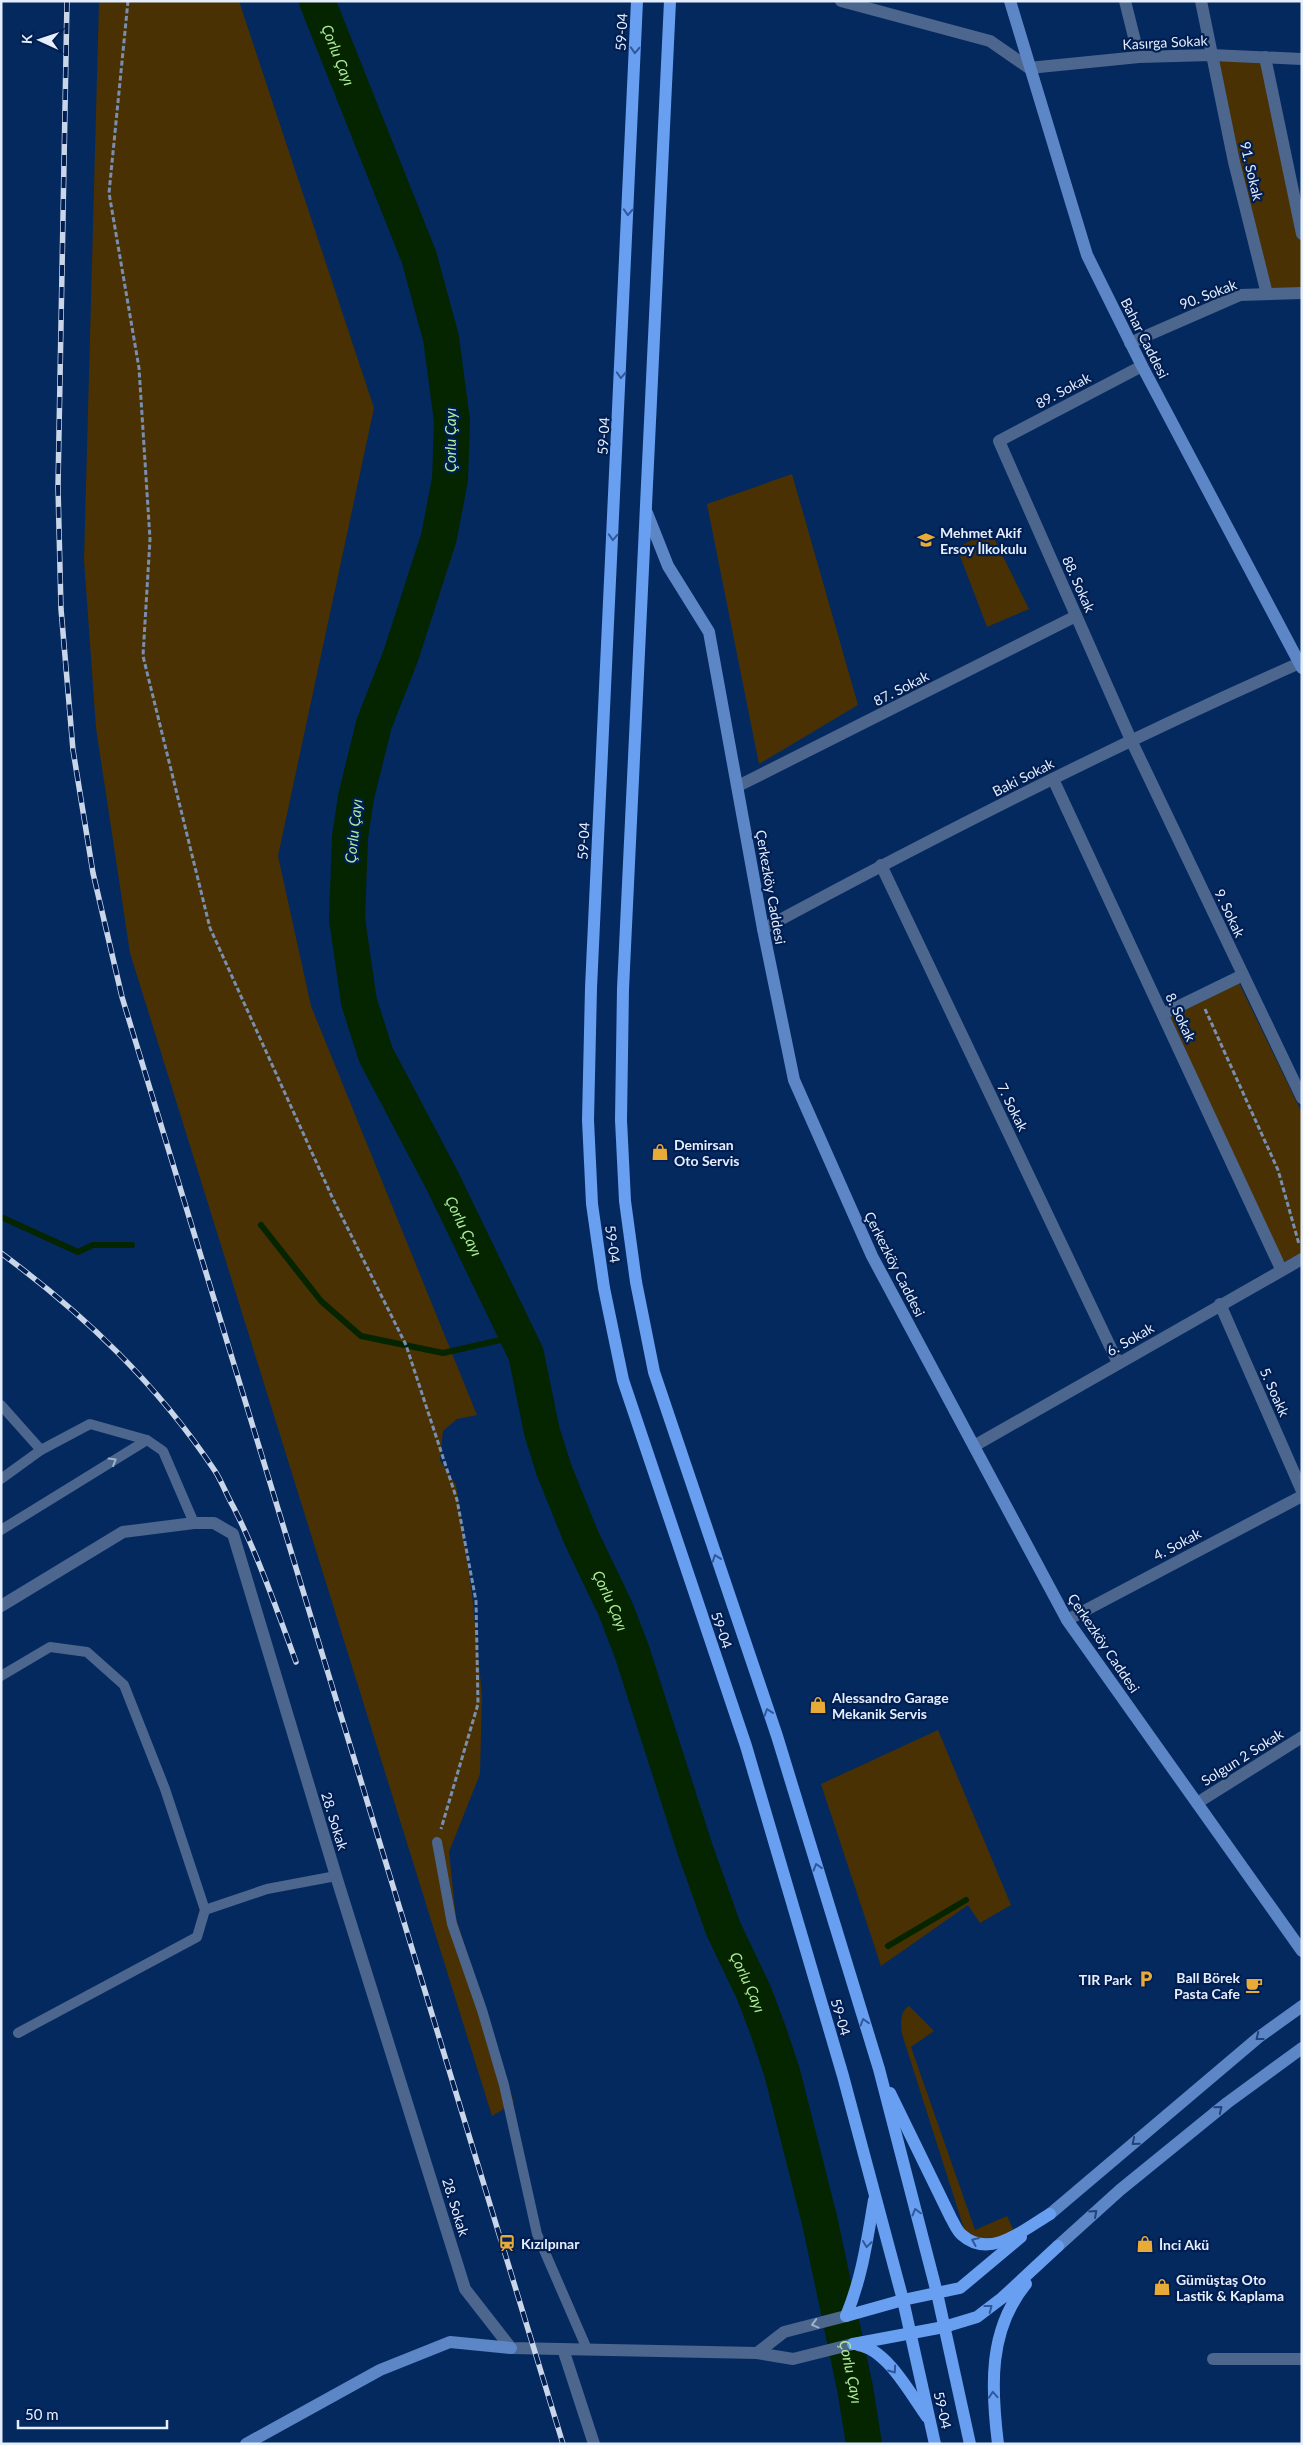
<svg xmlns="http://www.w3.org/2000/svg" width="1303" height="2445" viewBox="0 0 1303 2445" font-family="Lato,sans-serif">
  <rect width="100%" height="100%" fill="#04295e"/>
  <g fill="#493103">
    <path d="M 99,1 L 239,1 L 374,408 L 278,856 L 311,1006 L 477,1415 L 457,1419 L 443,1431 L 440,1460 L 456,1485 L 472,1594 L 482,1695 L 480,1774 L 449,1852 L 456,1918 L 514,2103 L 492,2116 L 130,953 L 96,728 L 84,560 Z"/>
    <path d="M 1214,57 L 1264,58 L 1302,241 L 1302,291 L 1268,292 Z"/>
    <path d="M 792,474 L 858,705 L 759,764 L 707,504 Z"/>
    <path d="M 990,530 L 1029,609 L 987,627 L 957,548 Z"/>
    <path d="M 1239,983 L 1302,1113 L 1302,1253 L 1283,1262 L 1169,1016 Z"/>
    <path d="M 938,1730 L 1011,1905 L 980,1923 L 968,1905 L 881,1966 L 821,1784 Z"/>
    <path d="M 909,2006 L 934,2031 L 911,2047 L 975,2230 L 1007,2216 L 1014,2231 L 1000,2242 L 966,2235 L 902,2034 C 901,2024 899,2012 909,2006 Z"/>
  </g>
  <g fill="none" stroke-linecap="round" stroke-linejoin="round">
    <g stroke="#052500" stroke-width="6">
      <path d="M 1,1217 L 78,1252 L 93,1245 L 132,1245"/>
      <path d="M 261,1225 L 321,1301 L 361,1336 L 443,1353 L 518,1336"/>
      <path d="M 888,1946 L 966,1900"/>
    </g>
    <path stroke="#052500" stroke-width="36" id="s1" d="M 317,1 L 419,257 L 441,338 L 452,421 L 450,479 L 439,537 L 401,655 L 374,724 L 356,797 L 350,837 L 347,919 L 359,1002 L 376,1055 L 443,1182 L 526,1354 L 542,1432 L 554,1470 L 581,1537 L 616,1610 L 632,1652 L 695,1849 L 723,1928 L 754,1993 L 769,2033 L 782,2072 L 820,2222 L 855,2388 L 864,2444"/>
    <g stroke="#798fb0" stroke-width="3" stroke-dasharray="5 2.5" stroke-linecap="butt">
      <path d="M 128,1 L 109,193 L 139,368 L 150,539 L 143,656 L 210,928 L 333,1199 L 406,1345 L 457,1500 L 476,1601 L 478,1704 L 441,1829"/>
      <path d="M 1205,1009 L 1278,1170 L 1299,1244"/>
    </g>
    <g stroke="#4c668e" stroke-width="10">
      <path d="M 1,1405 L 41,1450"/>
      <path d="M 1,1479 L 41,1450 L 90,1424 L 147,1440 L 163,1451 L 194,1523"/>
      <path d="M 1,1530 L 147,1440"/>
      <path d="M 1,1676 L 50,1647 L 87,1652 L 124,1685 L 165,1789 L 205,1910"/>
      <path d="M 437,1842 L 452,1924 L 482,2010 L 504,2085 L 537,2234 L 587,2349"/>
      <path d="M 18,2033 L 197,1937 L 205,1910 L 267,1889 L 336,1876"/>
    </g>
    <g stroke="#4c668e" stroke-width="12">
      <path d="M 841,1 L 990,41 L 1029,68 L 1139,57 L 1211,55 L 1302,59"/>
      <path d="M 1125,1 L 1139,57"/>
      <path d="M 1201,1 L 1234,162 L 1267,294"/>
      <path d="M 1265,57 L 1302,234"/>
      <path d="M 1130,343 L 1240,295 L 1302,293"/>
      <path d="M 1142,366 L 999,441 L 1131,740 L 1302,1098"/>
      <path d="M 1053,779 L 1281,1269"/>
      <path d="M 738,786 L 1076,616"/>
      <path d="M 881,865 L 1118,1363"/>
      <path d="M 763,929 C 939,834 1118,743 1302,662"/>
      <path d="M 1163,1014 L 1243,975"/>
      <path d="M 1220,1304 L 1302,1491"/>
      <path d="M 974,1446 L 1302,1259"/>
      <path d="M 1,1606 L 123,1532 L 194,1523 L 214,1523 L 233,1534 L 336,1876 L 465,2289 L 511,2348 L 757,2353 L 793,2359 L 853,2344"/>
      <path d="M 1067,1620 L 1302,1496"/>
      <path d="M 1197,1803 L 1302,1737"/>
      <path d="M 563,2349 L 594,2444"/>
      <path d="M 757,2353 L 784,2332 L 846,2316"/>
      <path d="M 1213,2359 L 1302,2359"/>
    </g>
    <g stroke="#5d86c6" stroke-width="12">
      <path d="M 1010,1 L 1087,255 L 1142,366 L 1302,668"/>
      <path d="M 647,513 L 668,566 L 709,632 L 763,929 L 794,1080 L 872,1256 L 1067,1620 L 1302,1951"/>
      <path d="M 1050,2214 L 1259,2037 L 1302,2006"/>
      <path d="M 1058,2246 L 1120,2190 L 1227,2103 L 1302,2048"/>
      <path d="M 246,2444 L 380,2370 L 450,2342 L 511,2348"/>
    </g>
    <g stroke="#699ff1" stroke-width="12">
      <path d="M 637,1 L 591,988 L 588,1120 L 592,1204 L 604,1288 L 623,1380 L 746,1746 L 843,2076 L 903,2300 L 935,2444"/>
      <path d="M 670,1 L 623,989 L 621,1120 L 625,1201 L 636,1282 L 654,1372 L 777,1736 L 879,2069 L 937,2293 L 970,2444"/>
      <path d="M 890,2093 L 951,2218 C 954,2223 957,2231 962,2235 C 990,2260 1025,2229 1050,2214"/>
      <path d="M 846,2316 L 903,2300 L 960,2288 L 1021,2237"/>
      <path d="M 846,2316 C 862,2278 867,2240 874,2200"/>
      <path d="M 853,2344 L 944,2327 L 977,2317 L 1002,2298 L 1058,2246"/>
      <path d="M 858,2345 C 887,2349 911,2395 927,2417"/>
      <path d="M 998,2444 C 991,2388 988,2330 1026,2284"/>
    </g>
    <g stroke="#c9d5e8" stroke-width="5.5">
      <g id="rail">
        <path d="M 67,1 L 58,487 L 61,609 L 73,750 L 93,873 L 122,997 L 563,2444"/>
        <path d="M 1,1253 C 85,1315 157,1384 215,1471 C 222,1482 227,1496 234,1508 C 259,1558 277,1610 296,1662"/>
      </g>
    </g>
    <use href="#rail" stroke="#001e52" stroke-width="4" stroke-dasharray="11" stroke-linecap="butt"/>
  </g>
  <defs><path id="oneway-chevron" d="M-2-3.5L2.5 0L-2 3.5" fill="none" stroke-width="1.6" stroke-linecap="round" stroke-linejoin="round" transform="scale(1.25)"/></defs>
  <g stroke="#2f589a">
    <use href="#oneway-chevron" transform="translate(635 50) rotate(93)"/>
    <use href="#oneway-chevron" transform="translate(628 212) rotate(93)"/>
    <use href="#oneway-chevron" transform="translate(621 375) rotate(93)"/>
    <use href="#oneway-chevron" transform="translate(613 537) rotate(93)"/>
    <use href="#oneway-chevron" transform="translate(716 1558) rotate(-109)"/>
    <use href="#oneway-chevron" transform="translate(768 1712) rotate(-109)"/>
    <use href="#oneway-chevron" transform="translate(817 1867) rotate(-107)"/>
    <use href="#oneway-chevron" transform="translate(864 2022) rotate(-107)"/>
    <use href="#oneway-chevron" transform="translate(916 2212) rotate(-105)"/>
    <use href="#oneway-chevron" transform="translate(975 2241) rotate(-157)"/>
    <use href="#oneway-chevron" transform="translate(867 2244) rotate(97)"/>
    <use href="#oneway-chevron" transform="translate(989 2308) rotate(-37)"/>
    <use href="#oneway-chevron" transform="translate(893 2370) rotate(55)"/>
    <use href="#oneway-chevron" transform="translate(993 2395) rotate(-94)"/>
  </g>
  <g stroke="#a0b1ca">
    <use href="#oneway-chevron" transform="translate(113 1461) rotate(-31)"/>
    <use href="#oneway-chevron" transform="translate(815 2324) rotate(165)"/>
  </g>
  <g stroke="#21427b">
    <use href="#oneway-chevron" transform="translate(1259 2037) rotate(142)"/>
    <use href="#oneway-chevron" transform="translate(1219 2109) rotate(-39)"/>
    <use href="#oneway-chevron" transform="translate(1135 2142) rotate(140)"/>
    <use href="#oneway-chevron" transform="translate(1094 2213) rotate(-42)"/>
  </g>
  <defs>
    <g id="school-bare" transform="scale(1.35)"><path d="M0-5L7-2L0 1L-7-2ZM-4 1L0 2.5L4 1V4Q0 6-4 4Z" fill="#e9ab38" stroke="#001e52" stroke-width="2.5" paint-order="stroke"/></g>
    <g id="shop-bare" transform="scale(1.35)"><path d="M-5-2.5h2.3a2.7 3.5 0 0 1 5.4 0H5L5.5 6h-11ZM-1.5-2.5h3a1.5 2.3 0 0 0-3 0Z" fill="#e9ab38" stroke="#001e52" stroke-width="2.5" paint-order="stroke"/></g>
    <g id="parking-bare" transform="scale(1.35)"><path d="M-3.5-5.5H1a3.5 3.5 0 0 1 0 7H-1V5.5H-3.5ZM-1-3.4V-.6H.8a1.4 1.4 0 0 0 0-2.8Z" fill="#e9ab38" stroke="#001e52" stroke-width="2.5" paint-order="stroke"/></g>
    <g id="cafe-bare" transform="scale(1.35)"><path d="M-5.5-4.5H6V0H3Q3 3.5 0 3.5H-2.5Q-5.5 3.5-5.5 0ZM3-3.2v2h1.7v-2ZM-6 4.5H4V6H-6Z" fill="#e9ab38" stroke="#001e52" stroke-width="2.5" paint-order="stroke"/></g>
    <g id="station-bare" transform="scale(1.35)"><path d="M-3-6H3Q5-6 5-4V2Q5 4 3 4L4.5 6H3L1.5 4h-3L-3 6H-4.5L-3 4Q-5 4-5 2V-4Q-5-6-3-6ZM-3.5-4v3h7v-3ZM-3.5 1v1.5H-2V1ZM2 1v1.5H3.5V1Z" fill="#e9ab38" stroke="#001e52" stroke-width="2.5" paint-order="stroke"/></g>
  </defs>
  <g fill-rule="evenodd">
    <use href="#school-bare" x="926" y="540"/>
    <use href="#shop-bare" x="660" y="1152"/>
    <use href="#shop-bare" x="818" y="1705"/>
    <use href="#parking-bare" x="1146" y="1979"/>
    <use href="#cafe-bare" x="1254" y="1985"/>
    <use href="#station-bare" x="507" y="2243"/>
    <use href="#shop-bare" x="1145" y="2244"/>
    <use href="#shop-bare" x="1162" y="2287"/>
  </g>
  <g text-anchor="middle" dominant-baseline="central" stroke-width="4.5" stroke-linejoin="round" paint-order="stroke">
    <g font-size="14" fill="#e5eefc" stroke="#001e52">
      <text transform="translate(621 32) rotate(-87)">59-04</text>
      <text transform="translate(1165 42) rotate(-3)">Kasırga Sokak</text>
      <text transform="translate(1252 171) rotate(77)">91. Sokak</text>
      <text transform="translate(1208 294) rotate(-21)">90. Sokak</text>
      <text transform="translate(1145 338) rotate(63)">Bahar Caddesi</text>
      <text transform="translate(1063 390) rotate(-28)">89. Sokak</text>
      <text transform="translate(603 436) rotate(-87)">59-04</text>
      <text transform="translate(1079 584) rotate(66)">88. Sokak</text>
      <text transform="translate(901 688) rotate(-27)">87. Sokak</text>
      <text transform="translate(1023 777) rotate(-27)">Baki Sokak</text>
      <text transform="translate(583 841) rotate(-87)">59-04</text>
      <text transform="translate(771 887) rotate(80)">Çerkezköy Caddesi</text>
      <text transform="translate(1230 913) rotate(65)">9. Sokak</text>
      <text transform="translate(1181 1017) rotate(65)">8. Sokak</text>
      <text transform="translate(1013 1107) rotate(64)">7. Sokak</text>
      <text transform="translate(613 1244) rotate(82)">59-04</text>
      <text transform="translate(895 1264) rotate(63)">Çerkezköy Caddesi</text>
      <text transform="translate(1130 1339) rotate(-30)">6. Sokak</text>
      <text transform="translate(1275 1392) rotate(66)">5. Soakk</text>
      <text transform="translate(1177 1544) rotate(-28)">4. Sokak</text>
      <text transform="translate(722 1630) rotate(71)">59-04</text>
      <text transform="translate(1104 1643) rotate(56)">Çerkezköy Caddesi</text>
      <text transform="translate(1242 1757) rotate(-32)">Solgun 2 Sokak</text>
      <text transform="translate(335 1821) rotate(73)">28. Sokak</text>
      <text transform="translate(841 2017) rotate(74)">59-04</text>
      <text transform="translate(456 2207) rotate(73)">28. Sokak</text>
      <text transform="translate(943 2410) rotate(77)">59-04</text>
    </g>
    <g font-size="14" font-weight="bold" fill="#e5eefc" stroke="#001e52" text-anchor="start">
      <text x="940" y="532">Mehmet Akif<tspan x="940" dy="16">Ersoy İlkokulu</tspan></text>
      <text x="674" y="1144">Demirsan<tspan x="674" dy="16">Oto Servis</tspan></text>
      <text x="832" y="1697">Alessandro Garage<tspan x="832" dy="16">Mekanik Servis</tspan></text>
      <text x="1240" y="1977" text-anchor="end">Ball Börek<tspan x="1240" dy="16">Pasta Cafe</tspan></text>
      <text x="1132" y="1979" text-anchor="end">TIR Park</text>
      <text x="521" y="2243">Kızılpınar</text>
      <text x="1159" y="2244">İnci Akü</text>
      <text x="1176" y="2279">Gümüştaş Oto<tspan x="1176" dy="16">Lastik &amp; Kaplama</tspan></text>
    </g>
    <g font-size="15" font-style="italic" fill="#aeed9b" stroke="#001e52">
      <text stroke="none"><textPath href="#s1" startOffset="58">Çorlu Çayı</textPath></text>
      <text transform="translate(450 440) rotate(-90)">Çorlu Çayı</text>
      <text transform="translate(353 831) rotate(-84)">Çorlu Çayı</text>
      <text stroke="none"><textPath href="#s1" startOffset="1288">Çorlu Çayı</textPath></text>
      <text stroke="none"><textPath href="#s1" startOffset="1692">Çorlu Çayı</textPath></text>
      <text stroke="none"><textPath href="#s1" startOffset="2098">Çorlu Çayı</textPath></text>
      <text stroke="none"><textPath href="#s1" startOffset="2502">Çorlu Çayı</textPath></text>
    </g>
  </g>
  <rect width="1303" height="2445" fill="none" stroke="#e5eefc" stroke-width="5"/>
  <g transform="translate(40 40) rotate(273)" stroke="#001e52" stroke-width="4" paint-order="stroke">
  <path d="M0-4L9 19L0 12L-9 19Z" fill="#e5eefc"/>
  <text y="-8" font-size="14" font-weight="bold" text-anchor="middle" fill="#e5eefc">K</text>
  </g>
  <path d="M18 2420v8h149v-8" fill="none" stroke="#e5eefc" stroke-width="2.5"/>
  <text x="25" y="2420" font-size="15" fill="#e5eefc" stroke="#001e52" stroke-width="4" paint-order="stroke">50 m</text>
</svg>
